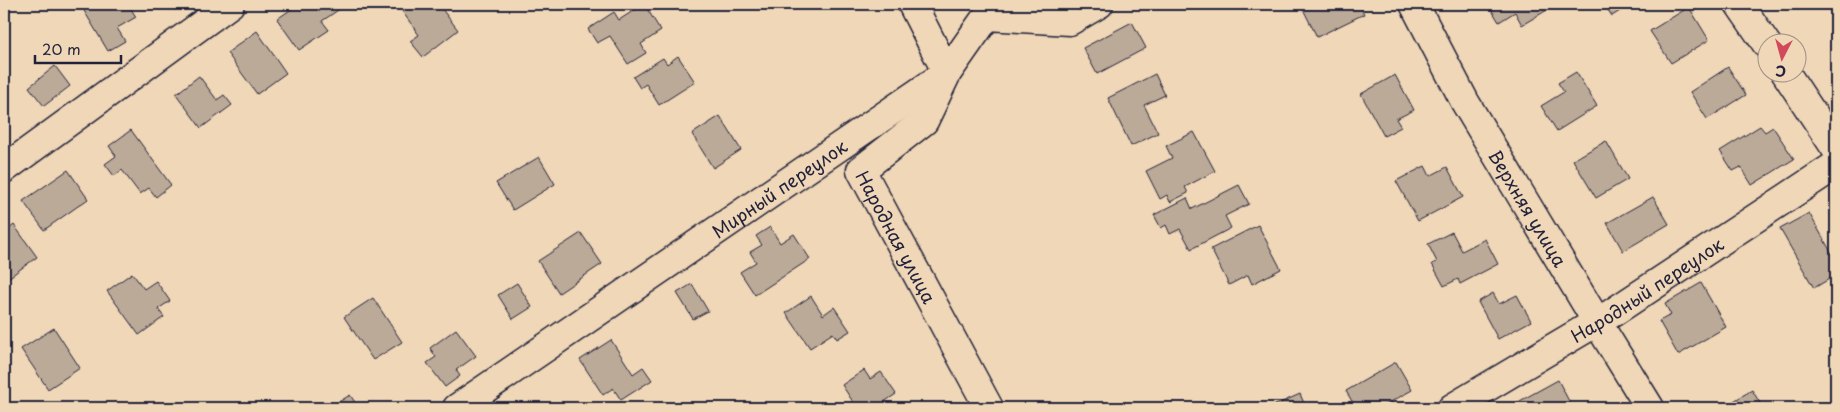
<svg xmlns="http://www.w3.org/2000/svg" width="1840" height="412" viewBox="0 0 1840 412" font-family="'Playpen Sans',sans-serif">
  <rect width="100%" height="100%" fill="#efd7b7"/>
  <filter id="ink" filterUnits="userSpaceOnUse"><feTurbulence type="fractalNoise" baseFrequency=".02" numOctaves="2"/><feDisplacementMap in="SourceGraphic" scale="10" xChannelSelector="R" yChannelSelector="G"/><feConvolveMatrix kernelMatrix="1 2 1 2 8 2 1 2 1" color-interpolation-filters="sRGB"/></filter>
  <g filter="url(#ink)">
    <g fill="#bcaa98" stroke="#22223b">
      <path d="M 80,4 L 128,4 L 136,17 L 117,28 L 125,41 L 108,51 Z"/>
      <path d="M 299,4 L 347,4 L 322,21 L 329,30 L 299,50 L 277,19 Z"/>
      <path d="M 412,4 L 438,4 L 458,30 L 423,57 L 410,41 L 419,35 L 402,11 Z"/>
      <path d="M 644,4 L 661,31 L 641,44 L 646,53 L 628,64 L 610,36 L 597,43 L 588,29 L 614,12 L 619,20 Z"/>
      <path d="M 1303,4 L 1359,4 L 1364,14 L 1317,37 L 1301,5 Z"/>
      <path d="M 1488,4 L 1543,4 L 1547,10 L 1522,25 L 1515,12 L 1499,22 Z"/>
      <path d="M 1604,4 L 1631,4 L 1612,16 Z"/>
      <path d="M 1826,4 L 1836,4 L 1836,20 Z"/>
      <path d="M 1689,7 L 1709,40 L 1671,63 L 1650,31 Z"/>
      <path d="M 1132,22 L 1146,48 L 1097,74 L 1083,48 Z"/>
      <path d="M 257,31 L 286,73 L 257,94 L 227,53 Z"/>
      <path d="M 678,56 L 695,82 L 659,105 L 646,84 L 640,88 L 633,77 L 663,58 L 667,64 Z"/>
      <path d="M 55,66 L 70,86 L 44,106 L 29,87 Z"/>
      <path d="M 1728,67 L 1746,95 L 1707,119 L 1690,92 Z"/>
      <path d="M 1576,72 L 1597,106 L 1557,131 L 1541,106 L 1564,92 L 1558,83 Z"/>
      <path d="M 1155,74 L 1165,95 L 1144,105 L 1158,133 L 1131,146 L 1108,98 Z"/>
      <path d="M 1395,75 L 1414,110 L 1396,119 L 1401,127 L 1384,136 L 1361,94 Z"/>
      <path d="M 199,76 L 217,100 L 224,95 L 232,105 L 201,128 L 176,94 Z"/>
      <path d="M 720,116 L 741,150 L 713,168 L 692,134 Z"/>
      <path d="M 1760,126 L 1765,132 L 1773,127 L 1794,159 L 1752,185 L 1741,167 L 1733,171 L 1720,151 Z"/>
      <path d="M 131,130 L 171,185 L 156,197 L 149,188 L 140,194 L 122,170 L 114,176 L 105,164 L 116,156 L 109,146 Z"/>
      <path d="M 1194,132 L 1215,171 L 1185,187 L 1188,193 L 1170,202 L 1167,195 L 1160,199 L 1146,171 L 1172,158 L 1166,146 Z"/>
      <path d="M 1606,141 L 1628,179 L 1596,198 L 1573,160 Z"/>
      <path d="M 539,157 L 555,184 L 513,210 L 496,183 Z"/>
      <path d="M 1425,166 L 1430,176 L 1447,167 L 1463,197 L 1418,221 L 1396,181 Z"/>
      <path d="M 68,170 L 88,199 L 44,230 L 23,201 Z"/>
      <path d="M 1239,185 L 1249,204 L 1225,216 L 1231,228 L 1191,249 L 1180,229 L 1170,234 L 1166,225 L 1161,228 L 1154,215 L 1187,198 L 1192,209 Z"/>
      <path d="M 1653,197 L 1669,224 L 1623,251 L 1607,223 Z"/>
      <path d="M 1809,213 L 1836,261 L 1836,275 L 1814,288 L 1780,229 Z"/>
      <path d="M 14,225 L 37,257 L 4,281 L 4,233 Z"/>
      <path d="M 1258,225 L 1281,269 L 1252,284 L 1248,275 L 1229,285 L 1211,249 Z"/>
      <path d="M 770,227 L 780,243 L 794,234 L 810,259 L 755,295 L 740,272 L 756,262 L 750,252 L 762,245 L 756,236 Z"/>
      <path d="M 1452,232 L 1462,251 L 1485,239 L 1498,264 L 1460,284 L 1458,279 L 1444,286 L 1432,264 L 1437,262 L 1428,244 Z"/>
      <path d="M 581,233 L 602,264 L 559,293 L 538,261 Z"/>
      <path d="M 132,273 L 144,289 L 156,281 L 170,301 L 158,309 L 164,317 L 139,335 L 107,291 Z"/>
      <path d="M 517,283 L 532,307 L 513,319 L 498,295 Z"/>
      <path d="M 1701,283 L 1726,327 L 1678,355 L 1659,321 L 1671,315 L 1665,304 Z"/>
      <path d="M 692,284 L 708,311 L 693,319 L 677,293 Z"/>
      <path d="M 1493,293 L 1499,304 L 1517,295 L 1531,321 L 1498,339 L 1478,302 Z"/>
      <path d="M 811,296 L 823,315 L 834,307 L 850,331 L 837,339 L 833,333 L 810,348 L 786,313 Z"/>
      <path d="M 373,298 L 402,342 L 373,360 L 344,317 Z"/>
      <path d="M 54,328 L 80,368 L 48,389 L 21,349 Z"/>
      <path d="M 456,329 L 476,356 L 456,370 L 460,376 L 445,387 L 427,363 L 436,357 L 430,348 Z"/>
      <path d="M 611,340 L 633,374 L 643,367 L 652,380 L 621,400 L 613,388 L 603,395 L 580,360 Z"/>
      <path d="M 1396,362 L 1412,390 L 1380,408 L 1356,408 L 1346,391 Z"/>
      <path d="M 864,370 L 870,379 L 881,372 L 896,394 L 875,408 L 857,408 L 842,385 Z"/>
      <path d="M 1558,380 L 1572,407 L 1509,408 L 1509,407 Z"/>
      <path d="M 1752,390 L 1763,408 L 1722,408 Z"/>
      <path d="M 1300,394 L 1306,408 L 1271,408 L 1271,407 Z"/>
      <path d="M 350,395 L 359,408 L 329,408 Z"/>
      <path d="M 1326,402 L 1329,408 L 1312,408 Z"/>
    </g>
    <g fill="none" stroke-linecap="round" stroke-linejoin="round">
      <g stroke="#22223b" stroke-width="31">
        <g id="minor">
          <path id="s1" d="M 912,4 L 947,73 L 924,121 L 861,170 L 989,408"/>
          <path id="s2" d="M 1414,4 L 1465,102 L 1597,322 L 1650,408"/>
          <path d="M 1739,4 L 1768,46"/>
          <path d="M 1785,72 L 1836,149"/>
          <path d="M 4,169 L 230,4"/>
          <path id="s3" d="M 457,408 L 947,73 L 987,16 L 1070,21 L 1099,4"/>
          <path id="s4" d="M 1452,408 L 1612,313 L 1836,165"/>
        </g>
      </g>
      <use href="#minor" stroke="#efd7b7" stroke-width="28"/>
    </g>
  </g>
  <g text-anchor="middle" dominant-baseline="central" stroke-width="4.5" stroke-linejoin="round" paint-order="stroke">
    <g font-size="18" fill="#22223b" stroke="#efd7b7">
      <text stroke="none"><textPath href="#s3" startOffset="390">Мирный переулок</textPath></text>
      <text stroke="none"><textPath href="#s2" startOffset="234">Верхняя улица</textPath></text>
      <text stroke="none"><textPath href="#s1" startOffset="286">Народная улица</textPath></text>
      <text stroke="none"><textPath href="#s4" startOffset="228">Народный переулок</textPath></text>
    </g>
  </g>
  <rect width="1840" height="412" fill="none" stroke="#efd7b7" stroke-width="20"/>
  <rect x="10" y="10" width="1820" height="392" fill="none" stroke="#22223b" stroke-width="2" filter="url(#ink)"/>
  <g transform="translate(1782 58) rotate(186)"><circle r="24" fill="#efd7b7" stroke="#9d8f85"/>
  <path d="M0-4L9 19L0 12L-9 19Z" fill="#d1495b"/>
  <text y="-8" font-size="14" font-weight="bold" text-anchor="middle" fill="#22223b">С</text>
  </g>
  <path d="M35 55v8h86v-8" fill="none" stroke="#22223b" stroke-width="2.5"/>
  <text x="42" y="55" font-size="15" fill="#22223b" stroke="#efd7b7" stroke-width="4" paint-order="stroke">20 m</text>
</svg>
